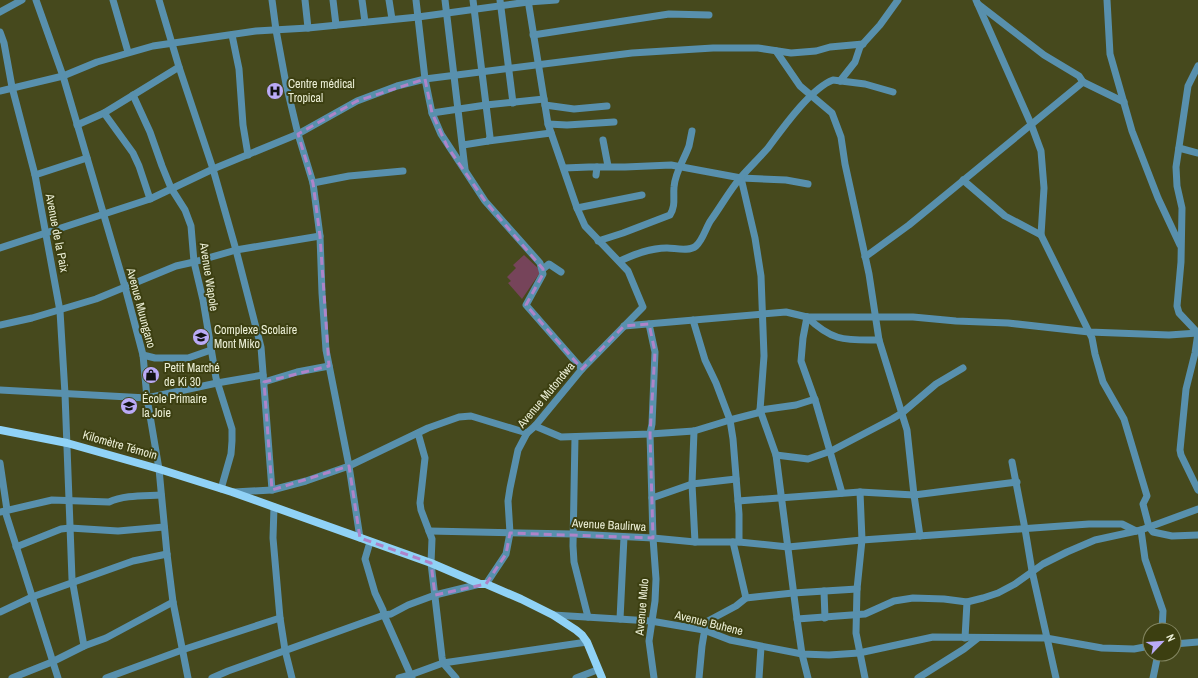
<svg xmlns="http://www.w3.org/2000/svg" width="1198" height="678" viewBox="0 0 1198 678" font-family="'Archivo Narrow',sans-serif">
  <rect width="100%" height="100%" fill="#46491d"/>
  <path fill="#76445a" d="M 524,255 L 541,271 L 522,299 L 508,283 L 511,281 L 507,277 L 516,268 L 513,265 Z"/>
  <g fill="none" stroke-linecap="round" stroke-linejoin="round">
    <g stroke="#5890ad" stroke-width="7">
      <path d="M 36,0 L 63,76 L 125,287 L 143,355 L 147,398 L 159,469 L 167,554 L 173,602 L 188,678"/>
      <path d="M 113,0 L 128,52"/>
      <path d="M 159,0 L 179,67 L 213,169 L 236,250 L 261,347 L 272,490"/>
      <path d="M 272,0 L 276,30 L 286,84 L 298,134 L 313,183 L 320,236 L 322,293 L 326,350 L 349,466 L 360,538"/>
      <path d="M 305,0 L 308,28"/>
      <path d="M 333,0 L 336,25"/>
      <path d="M 362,0 L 365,22"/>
      <path d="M 389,0 L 392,19"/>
      <path d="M 416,0 L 425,79 L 432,113 L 441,134 L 485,201 L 540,263 L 543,274 L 526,305 L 582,369"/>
      <path d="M 445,0 L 465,169"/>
      <path d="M 500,0 L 513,103"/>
      <path d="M 976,0 L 1031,124 L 1041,151 L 1044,188 L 1041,235 L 1092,338 L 1095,354 L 1103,382 L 1124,419 L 1147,496 L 1143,504 L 1149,527 L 1153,532 L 1172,536 L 1198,535"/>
      <path d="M 1107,0 L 1110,54 L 1132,131 L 1158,198 L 1180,245"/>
      <path d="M 978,4 L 1044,55 L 1079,76 L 1083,82"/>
      <path d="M 0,12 L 22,0"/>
      <path d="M 0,32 L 4,43 L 12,87 L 35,175 L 60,311 L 65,394 L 72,579 L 84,646"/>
      <path d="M 232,35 L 239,69 L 243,125 L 248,155"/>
      <path d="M 533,35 L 669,14 L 709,15"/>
      <path d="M 776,51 L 800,86 L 832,113 L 841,137 L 845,164 L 869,274 L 879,340 L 907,430 L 914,495 L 920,536"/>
      <path d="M 1198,66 L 1188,86 L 1176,167 L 1177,186 L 1182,208 L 1181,262 L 1177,306 L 1179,313 L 1198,333 L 1195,353 L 1186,389 L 1180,450 L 1181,455 L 1198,490"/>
      <path d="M 840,81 L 855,62 L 860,47 L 880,25 L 898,0"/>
      <path d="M 0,91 L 63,76 L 97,62 L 153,46 L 256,31 L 308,28 L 418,17 L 528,2 L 556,0"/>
      <path d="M 133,95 L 150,132 L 162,166 L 171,188 L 185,210 L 191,226 L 194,262 L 203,300 L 216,378 L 232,429 L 232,441 L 231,454 L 221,489"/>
      <path d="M 545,105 L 574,109 L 607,106"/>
      <path d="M 104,113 L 133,153 L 139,166 L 150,199"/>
      <path d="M 432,113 L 486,105 L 544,99"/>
      <path d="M 548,124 L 567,125 L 614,122"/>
      <path d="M 77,125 L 104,113 L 179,67"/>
      <path d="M 603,140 L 608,166"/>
      <path d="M 488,141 L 551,133"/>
      <path d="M 463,145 L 488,141 L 490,137 L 473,0"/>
      <path d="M 1179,148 L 1198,153"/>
      <path d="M 564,168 L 589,167 L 625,167 L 671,165 L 741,178 L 786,180 L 808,184"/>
      <path d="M 35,175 L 87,158"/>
      <path d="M 596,175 L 597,167"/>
      <path d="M 741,178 L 755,238 L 761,276 L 764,356 L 760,410 L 776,455 L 797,619 L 802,654 L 808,678"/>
      <path d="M 963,180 L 1005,216 L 1041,235"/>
      <path d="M 313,183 L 349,176 L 403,171"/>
      <path d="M 577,208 L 642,195"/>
      <path d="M 598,241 L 623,233 L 670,215 C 676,205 673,198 674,187 C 675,172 684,160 689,146 C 690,141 691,136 692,131"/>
      <path d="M 0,248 L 150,199 L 213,169 L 298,134 L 357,101 L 397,86 L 425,79 L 632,53 L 713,48 L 758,48 L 791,53 L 816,51 L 830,47 L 863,44"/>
      <path d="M 865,257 L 909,225 L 1083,82 L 1124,102"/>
      <path d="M 620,261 C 635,254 650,248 667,248 C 675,248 689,252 696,246 C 703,240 706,227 711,220 C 721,206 730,190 741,177 C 750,167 759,158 768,148 C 782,129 811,88 833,80 L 865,84 L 893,92"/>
      <path d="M 543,269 L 549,264 L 561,272"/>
      <path d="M 807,317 L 803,338 L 801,361 L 816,403 L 842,493"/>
      <path d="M 807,317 C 833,342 845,340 879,340"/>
      <path d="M 693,320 L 705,360 L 716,383 L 730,420 L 733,439 L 739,514 L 739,542"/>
      <path d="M 649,324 L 655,352 L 652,424 L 650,434 L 653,538 L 656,579 L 655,601 L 649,641 L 654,678"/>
      <path d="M 0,325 L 32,318 L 96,299 L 176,266 L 194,262 L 236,250 L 320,236"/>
      <path d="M 624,326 L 786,312 L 807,317 L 913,317 L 956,321 L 1008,323 L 1089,332 L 1169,335 L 1198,333"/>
      <path d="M 143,355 L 155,358 L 188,358 L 211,350"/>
      <path d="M 264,382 L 297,372 L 329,366"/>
      <path d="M 0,390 L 147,398 L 217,383 L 263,375"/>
      <path d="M 760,410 L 796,405 L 815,399"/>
      <path d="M 535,426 L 561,437 L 650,434 L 694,431 L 730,420 L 761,412"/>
      <path d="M 694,431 L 692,484 L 695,542"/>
      <path d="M 418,433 L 425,458 L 420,503 L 421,510 L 432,539 L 431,563 L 442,657 L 443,663 L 456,678"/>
      <path d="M 575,437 L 573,546 L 574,562 L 588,617"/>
      <path d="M 776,455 L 808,459 L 831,451 L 892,419 L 902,413 L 936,384 L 963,368"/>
      <path d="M 1012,462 L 1025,529 L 1032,571 L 1056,678"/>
      <path d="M 0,463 L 7,510"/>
      <path d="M 234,492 L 272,490 L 306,481 L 349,466 L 428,428 L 459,417 L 471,416 L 527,433"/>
      <path d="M 860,492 L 862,540 L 857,589 L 856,633 L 865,678"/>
      <path d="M 652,498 L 692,484 L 736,479"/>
      <path d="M 738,501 L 860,492 L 914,495 L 1017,482"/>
      <path d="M 274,507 L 273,538 L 280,618 L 285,650 L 292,678"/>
      <path d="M 5,511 L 58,678"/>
      <path d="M 0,512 L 52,500 L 109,502 C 124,495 144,496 161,495"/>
      <path d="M 1141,530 L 1145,559 L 1163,611 L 1162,630"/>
      <path d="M 429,531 L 573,534 L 653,538 L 695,542 L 739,542 L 788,547 L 862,540 L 1089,524 L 1122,524 L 1136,531"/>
      <path d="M 370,542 L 365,559 L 375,593 L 383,610 L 384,615 L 412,678"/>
      <path d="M 733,542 L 746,598"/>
      <path d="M 16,547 L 61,529 L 70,528 L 118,531 L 164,527"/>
      <path d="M 486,584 L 506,554 L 510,533 L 508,501 L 510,488 L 518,450 L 527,433 L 535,426 L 582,369 L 643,307 L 628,271 L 585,226 L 577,208 L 548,124 L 528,0"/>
      <path d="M 824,591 L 825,618"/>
      <path d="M 0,612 L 32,597 L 133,561 L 167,554"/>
      <path d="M 553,615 L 651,621 L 674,625 L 704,630 L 730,640 L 802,654 L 829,655 L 859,653 L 933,637 L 1046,638 L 1102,648 L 1134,649 L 1150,646"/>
      <path d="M 620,619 L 624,537"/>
      <path d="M 797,619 L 865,614 L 894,601 L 913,598 L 944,599 L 967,602 L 983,598 L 998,593 L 1015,584 L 1043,564 L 1067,552 L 1095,540 L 1141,530 L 1198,509"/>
      <path d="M 965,638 L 967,602"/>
      <path d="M 1174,644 L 1198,642"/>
      <path d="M 12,678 L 52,662 L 84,646 L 106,638 L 173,602"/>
      <path d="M 106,678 L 182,650 L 280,618"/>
      <path d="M 212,678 L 228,671 L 384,615 L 391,614 L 408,605 L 435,595 L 480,584"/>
      <path d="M 399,678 L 410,675 L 443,663 L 587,642"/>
      <path d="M 576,678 L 597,670"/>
      <path d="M 699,678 L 702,646 L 706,622 L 736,606 L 746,598 L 793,593 L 857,589"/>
      <path d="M 759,678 L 761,647"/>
      <path d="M 918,678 L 964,649 L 978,638"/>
      <path d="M 1153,678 L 1158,654"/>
    </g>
    <path stroke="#90d2f6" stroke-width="8" d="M 0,430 L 67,443 L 159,469 L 232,492 L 431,563 L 480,584 L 486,584 L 521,599 L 553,615 L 576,630 L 582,635 L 587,642 L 602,678"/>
  </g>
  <path fill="none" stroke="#ae84c9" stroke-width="3" stroke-dasharray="8 5" stroke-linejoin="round" d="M 425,79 L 432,113 L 447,146 L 485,201 L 543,269 L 543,274 L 526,305 L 582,369 L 624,326 L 649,324 L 655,352 L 650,434 L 653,538 L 510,533 L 506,554 L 486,584 L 435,595 L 431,563 L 360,538 L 349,466 L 272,490 L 264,382 L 329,366 L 320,236 L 313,183 L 298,134 L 357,101 Z"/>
  <defs>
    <g id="hospital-disc" transform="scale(0.9)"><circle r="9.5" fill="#baaaf6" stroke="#3c3f11"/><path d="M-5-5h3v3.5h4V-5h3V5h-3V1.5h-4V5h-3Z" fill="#111"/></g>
    <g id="school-disc" transform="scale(0.9)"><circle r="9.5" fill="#baaaf6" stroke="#3c3f11"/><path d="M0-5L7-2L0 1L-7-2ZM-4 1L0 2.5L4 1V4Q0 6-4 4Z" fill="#111"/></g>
    <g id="shop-disc" transform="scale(0.9)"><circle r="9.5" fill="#baaaf6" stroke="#3c3f11"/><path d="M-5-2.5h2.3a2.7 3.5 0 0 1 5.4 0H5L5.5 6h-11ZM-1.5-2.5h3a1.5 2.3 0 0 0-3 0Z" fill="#111"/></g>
  </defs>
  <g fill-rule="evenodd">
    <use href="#hospital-disc" x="275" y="91"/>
    <use href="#school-disc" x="201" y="337"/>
    <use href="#shop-disc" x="151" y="375"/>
    <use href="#school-disc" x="129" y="406"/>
  </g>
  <g text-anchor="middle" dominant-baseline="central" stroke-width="4" stroke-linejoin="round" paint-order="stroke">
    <g font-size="12" fill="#ecefd6" stroke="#3c3f11" text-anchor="start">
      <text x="288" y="84">Centre médical<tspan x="288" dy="14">Tropical</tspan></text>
      <text x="214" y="330">Complexe Scolaire<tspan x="214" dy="14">Mont Miko</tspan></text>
      <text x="164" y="368">Petit Marché<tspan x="164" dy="14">de Ki 30</tspan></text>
      <text x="142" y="399">École Primaire<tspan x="142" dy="14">la Joie</tspan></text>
    </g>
    <g font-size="12" fill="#ecefd6" stroke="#3c3f11">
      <text transform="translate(57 233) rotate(79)">Avenue de la Paix</text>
      <text transform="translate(209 277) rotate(81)">Avenue Wapole</text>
      <text transform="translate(141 308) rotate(75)">Avenue Muungano</text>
      <text transform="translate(546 395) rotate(-50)">Avenue Mutondwa</text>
      <text transform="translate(120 445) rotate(16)">Kilomètre Témoin</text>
      <text transform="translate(609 525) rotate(3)">Avenue Baulirwa</text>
      <text transform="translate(642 607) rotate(-85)">Avenue Mulo</text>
      <text transform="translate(709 623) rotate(14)">Avenue Buhene</text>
    </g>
  </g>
  <g transform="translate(1162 642) rotate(65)"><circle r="19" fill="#3c3f11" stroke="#828560"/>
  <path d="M0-3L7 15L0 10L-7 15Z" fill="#baaaf6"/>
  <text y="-6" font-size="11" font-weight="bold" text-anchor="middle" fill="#ecefd6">N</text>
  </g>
</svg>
